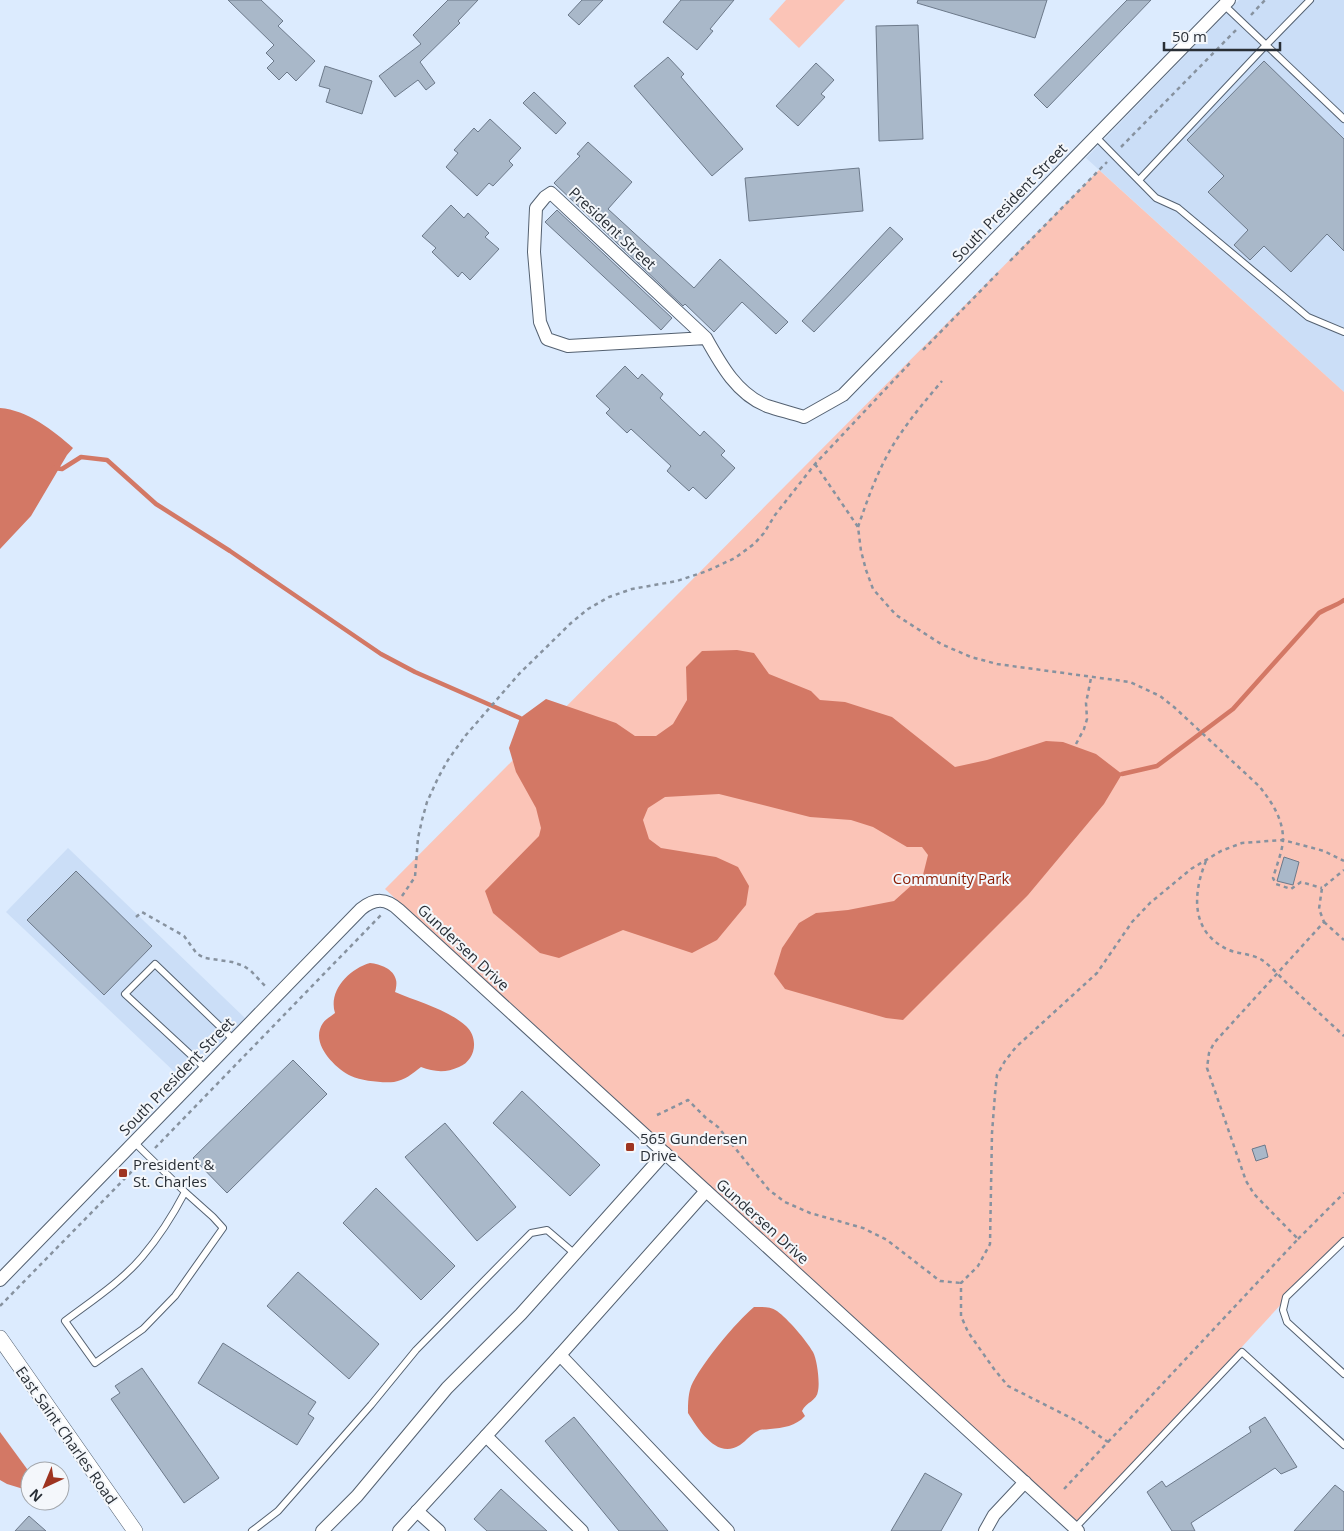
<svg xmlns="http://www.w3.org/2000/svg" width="1344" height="1531" viewBox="0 0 1344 1531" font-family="'Open Sans',sans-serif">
  <rect width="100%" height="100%" fill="#dcebfe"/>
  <g fill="#cbdef7">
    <path d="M 1239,0 L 1344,0 L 1344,392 L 1086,158 Z"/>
    <path d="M 68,848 L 246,1019 L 181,1078 L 6,912 Z"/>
  </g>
  <g fill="#fbc4b7">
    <path d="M 786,0 L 845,0 L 799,48 L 769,19 Z"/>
    <path d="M 1099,170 L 1344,392 L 1344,1236 L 1075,1528 L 385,889 Z"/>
  </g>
  <g fill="#d37865">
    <path d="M 0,408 C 27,410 53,430 73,448 L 67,455 L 31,516 L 0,549 Z"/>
    <path d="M 737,650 L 754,653 L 769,674 L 811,691 L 820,700 L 845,702 L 892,717 L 955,767 L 987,760 L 1046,741 L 1063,742 L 1096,754 L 1122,774 L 1104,804 L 1028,895 L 903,1020 L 886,1018 L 785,989 L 774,974 L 782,948 L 799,923 L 816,913 L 848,910 L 894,901 L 923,875 L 928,855 L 922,847 L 907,847 L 873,827 L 851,820 L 810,817 L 719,794 L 665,797 L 648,808 L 643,820 L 649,839 L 661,848 L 716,857 L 738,867 L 749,886 L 746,905 L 717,940 L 692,953 L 623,930 L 559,958 L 540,953 L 493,913 L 485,891 L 539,836 L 541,828 L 536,808 L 516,772 L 509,748 L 520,718 L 546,699 L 616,723 L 635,736 L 656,736 L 673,724 L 687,700 L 686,667 L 702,651 Z"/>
    <path d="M 370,963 C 380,964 394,969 396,980 C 397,983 396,989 395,992 C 418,1002 447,1009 466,1026 C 479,1038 476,1060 459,1067 C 446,1073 434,1072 421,1067 C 412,1074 405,1080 394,1082 C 382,1083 362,1081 351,1076 C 335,1068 309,1043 323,1023 C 325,1020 331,1016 335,1013 C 328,991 349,969 370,963 Z"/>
    <path d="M 754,1307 C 762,1307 770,1306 777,1311 C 788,1319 806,1340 813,1352 C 817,1359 820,1382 818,1391 C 817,1401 806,1402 802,1411 L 805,1416 C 796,1426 783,1428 770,1429 C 766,1430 761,1429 758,1431 C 752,1433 746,1441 740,1445 C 717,1460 699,1430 688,1413 C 688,1403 688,1391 693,1382 C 705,1360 735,1323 754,1307 Z"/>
    <path d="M 0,1432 L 30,1473 L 30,1491 L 7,1484 L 0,1480 Z"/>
  </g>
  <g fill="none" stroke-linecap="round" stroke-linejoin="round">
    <g stroke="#d37865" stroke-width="4.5">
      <path d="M 54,468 L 62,469 L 81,457 L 107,460 L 156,504 L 230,551 L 381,654 L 415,672 L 520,718"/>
      <path d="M 1122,774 L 1157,766 L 1233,709 L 1319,613 C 1327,608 1336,606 1344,600"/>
    </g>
  </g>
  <g fill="#a9b8c9" stroke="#6c798a">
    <path d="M 228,0 L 261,0 L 283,21 L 278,26 L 315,61 L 296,81 L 287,72 L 279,80 L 267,68 L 274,61 L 266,53 L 274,45 Z"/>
    <path d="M 448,0 L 478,0 L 458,21 L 460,23 L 420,62 L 435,83 L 426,90 L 418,80 L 395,97 L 379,76 L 421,44 L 413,35 Z"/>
    <path d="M 582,0 L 603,0 L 579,25 L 568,15 Z"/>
    <path d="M 681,0 L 734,0 L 710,29 L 713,31 L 697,50 L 663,22 Z"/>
    <path d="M 918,0 L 1047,0 L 1035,38 L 917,3 Z"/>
    <path d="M 1127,0 L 1151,0 L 1047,108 L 1034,95 Z"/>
    <path d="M 918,25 L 923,139 L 879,141 L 876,26 Z"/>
    <path d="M 668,57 L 684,74 L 681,77 L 743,149 L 712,176 L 634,86 Z"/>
    <path d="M 1264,61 L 1344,139 L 1344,251 L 1327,234 L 1291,272 L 1264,246 L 1250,260 L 1234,245 L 1248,230 L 1208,192 L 1224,176 L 1187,140 Z"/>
    <path d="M 816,63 L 834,80 L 821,94 L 825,97 L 798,126 L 776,106 Z"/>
    <path d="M 325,66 L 372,81 L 362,114 L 326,102 L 330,89 L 319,86 Z"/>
    <path d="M 534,92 L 566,123 L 556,134 L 523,103 Z"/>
    <path d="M 490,119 L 521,148 L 509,161 L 513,165 L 493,186 L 489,183 L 477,196 L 446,167 L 458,153 L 454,150 L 474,128 L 478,132 Z"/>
    <path d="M 588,142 L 632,182 L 608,209 L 694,288 L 720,259 L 788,322 L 776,334 L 742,302 L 714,332 L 685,304 L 683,306 L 554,183 L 580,156 L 577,154 Z"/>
    <path d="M 859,168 L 863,211 L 749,221 L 745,178 Z"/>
    <path d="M 451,205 L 464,218 L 468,213 L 489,233 L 485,237 L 499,249 L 470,280 L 462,272 L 458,277 L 432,252 L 436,248 L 422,236 Z"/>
    <path d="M 557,210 L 672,318 L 661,330 L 545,222 Z"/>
    <path d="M 890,227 L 903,239 L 814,332 L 802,321 Z"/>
    <path d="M 625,366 L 638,379 L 642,374 L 663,394 L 660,398 L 681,418 L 700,436 L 704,431 L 725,451 L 721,455 L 735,468 L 706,499 L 693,487 L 689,491 L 667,471 L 671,466 L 631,429 L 627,433 L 606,413 L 610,409 L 596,396 Z"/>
    <path d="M 1284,857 L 1299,862 L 1293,885 L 1277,881 Z"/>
    <path d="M 76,871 L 152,946 L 104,995 L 27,920 Z"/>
    <path d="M 293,1060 L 327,1094 L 227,1193 L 193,1158 Z"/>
    <path d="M 522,1091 L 600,1165 L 570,1196 L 493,1123 Z"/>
    <path d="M 445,1123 L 516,1207 L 477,1241 L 405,1157 Z"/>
    <path d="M 1265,1145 L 1268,1157 L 1256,1161 L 1252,1149 Z"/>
    <path d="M 376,1188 L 455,1266 L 421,1300 L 343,1223 Z"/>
    <path d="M 298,1272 L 379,1344 L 349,1379 L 267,1306 Z"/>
    <path d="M 223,1343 L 316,1402 L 308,1414 L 314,1418 L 297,1445 L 198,1383 Z"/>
    <path d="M 142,1368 L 219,1478 L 184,1503 L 111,1399 L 120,1393 L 115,1386 Z"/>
    <path d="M 574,1417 L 668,1531 L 619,1531 L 545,1441 Z"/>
    <path d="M 1265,1417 L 1297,1467 L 1281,1474 L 1275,1468 L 1191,1523 L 1195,1531 L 1172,1531 L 1147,1492 L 1162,1481 L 1166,1487 L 1251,1432 L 1249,1427 Z"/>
    <path d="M 925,1473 L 962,1494 L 941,1531 L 891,1531 Z"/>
    <path d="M 1335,1485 L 1344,1492 L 1344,1531 L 1294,1531 Z"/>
    <path d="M 501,1489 L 547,1531 L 487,1531 L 474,1519 Z"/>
    <path d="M 29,1516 L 46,1531 L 15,1531 Z"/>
  </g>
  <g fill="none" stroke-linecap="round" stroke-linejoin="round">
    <g stroke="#546171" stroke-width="8">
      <g id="service">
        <path d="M 1224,5 L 1344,119"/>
        <path d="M 1096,137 L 1156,198 L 1178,208 L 1308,317 L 1344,332"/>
        <path d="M 1139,180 L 1266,45 L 1310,0"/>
        <path d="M 206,1069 L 125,994 L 155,964 L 234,1040"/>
        <path d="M 135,1143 L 185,1192 L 213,1217 L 223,1228 L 175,1296 L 143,1329 L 95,1363 L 65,1321 C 90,1302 121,1282 142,1257 C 159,1237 173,1215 185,1192"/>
        <path d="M 1344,1241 L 1286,1297 L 1283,1310 L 1287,1322 L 1344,1374"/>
        <path d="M 1075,1528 L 1242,1352 L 1344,1445"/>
        <path d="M 252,1531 L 278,1511 L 371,1405 L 416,1350 L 531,1233 L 547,1230 L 575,1254"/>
      </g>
    </g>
    <g stroke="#546171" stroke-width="14">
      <g id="minor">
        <path d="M 706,338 L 551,193 L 545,197 L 536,208 L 534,252 L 540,322 L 547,339 L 568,346 L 706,338 C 721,365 737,394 767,406 C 779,410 792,413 804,417 L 843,395 L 1229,0"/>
        <path d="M 0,1280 L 361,909 C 375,898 386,898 399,910 L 1078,1531"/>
        <path d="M 560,1355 L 728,1531"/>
        <path d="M 486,1436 L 582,1531"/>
        <path d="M 417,1511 L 439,1531"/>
        <path d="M 322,1531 L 357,1496 L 447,1388 L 521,1314 L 665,1153"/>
        <path d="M 399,1531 L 560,1355 L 706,1191"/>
        <path d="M 985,1531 L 994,1515 L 1025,1482"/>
      </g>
    </g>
    <g stroke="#546171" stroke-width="16">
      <path id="tertiary" d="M 0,1338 L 135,1531"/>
    </g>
    <g stroke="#87929f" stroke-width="2.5" stroke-dasharray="4 4" stroke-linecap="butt">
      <path d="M 1251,15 L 1265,0"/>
      <path d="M 1121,147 L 1236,30"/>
      <path d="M 1010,261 L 1107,162"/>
      <path d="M 923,350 L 998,273"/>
      <path d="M 815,464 L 858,527 L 861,551 L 866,570 L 873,589 L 896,615 L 941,644 L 971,657 L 997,664 L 1130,682 L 1160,696 L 1174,707 L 1259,786 C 1271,801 1283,818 1283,839 C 1283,850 1276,867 1273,878 L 1276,884 L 1291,889 L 1301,882 L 1322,888"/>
      <path d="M 858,527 C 868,498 878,469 895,442 C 909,420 925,401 942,381"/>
      <path d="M 1076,744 L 1084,729 L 1087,719 L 1086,703 L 1091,678"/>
      <path d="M 1206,861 C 1192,895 1191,933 1229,950 C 1239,954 1253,954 1262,960 C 1272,967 1281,978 1290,986 C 1308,1003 1326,1019 1344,1036"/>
      <path d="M 402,896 L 415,877 L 418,838 L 422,820 L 427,802 L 438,778 L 448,760 L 466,735 L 519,674 L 571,623 L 588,609 L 609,597 L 632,589 L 677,581 L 707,571 L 735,558 L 754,544 L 764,533 L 775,515 L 815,464 L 911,362"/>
      <path d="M 136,917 L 142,912 L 184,936 L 197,954 L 205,958 L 232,962 L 244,966 L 251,971 L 266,987"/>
      <path d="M 1324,922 L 1344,940"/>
      <path d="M 657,1115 L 688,1100 L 706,1118 L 718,1127 L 769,1190 L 785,1202 L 810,1213 L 863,1228 L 887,1240 L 940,1281 L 961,1283"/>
      <path d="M 155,1148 L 381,915"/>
      <path d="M 1298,1239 L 1344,1193"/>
      <path d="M 0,1306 L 141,1162"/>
      <path d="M 1108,1442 L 1298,1239 L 1254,1194 L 1246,1181 L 1207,1068 L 1209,1053 L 1214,1043 L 1324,922 L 1319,909 L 1322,888 L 1344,870"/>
      <path d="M 1064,1489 L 1108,1442 L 1079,1422 L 1008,1386 L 994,1369 L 968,1332 L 961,1316 L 961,1283 L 978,1266 L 990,1244 L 992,1133 L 995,1094 L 997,1075 L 1005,1061 L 1016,1047 L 1097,973 L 1132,922 L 1150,903 L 1191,869 L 1221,851 L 1242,843 L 1283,840 L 1324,851 L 1344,861"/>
    </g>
    <use href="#service" stroke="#fff" stroke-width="6"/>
    <use href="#minor" stroke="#fff" stroke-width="12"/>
    <use href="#tertiary" stroke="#fff" stroke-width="15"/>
  </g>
  <g fill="#9e3420" stroke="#f4f7fb" stroke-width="2">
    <rect x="625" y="1142" width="10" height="10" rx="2.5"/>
    <rect x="118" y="1168" width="10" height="10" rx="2.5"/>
  </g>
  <g text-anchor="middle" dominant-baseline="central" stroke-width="4" stroke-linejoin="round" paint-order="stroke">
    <g font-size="15" fill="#292f36" stroke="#f4f7fb">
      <text transform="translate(1009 202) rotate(-46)">South President Street</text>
      <text transform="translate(613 228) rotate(43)">President Street</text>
      <text transform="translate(464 947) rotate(43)">Gundersen Drive</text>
      <text transform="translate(176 1076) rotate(-46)">South President Street</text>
      <text transform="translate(763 1221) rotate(42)">Gundersen Drive</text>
      <text transform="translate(67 1435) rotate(55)">East Saint Charles Road</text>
    </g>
    <g font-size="15" fill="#8c1e07" stroke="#f4f7fb">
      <text x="951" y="878">Community Park</text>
    </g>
    <g font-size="15" fill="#292f36" stroke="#f4f7fb" text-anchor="start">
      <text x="640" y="1138">565 Gundersen<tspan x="640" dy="17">Drive</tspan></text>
      <text x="133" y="1164">President &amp;<tspan x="133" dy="17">St. Charles</tspan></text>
    </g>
  </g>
  <g transform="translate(45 1486) rotate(224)"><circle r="24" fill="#f4f7fb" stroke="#a3a7ac"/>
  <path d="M0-4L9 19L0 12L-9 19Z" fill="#9e3420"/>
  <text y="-8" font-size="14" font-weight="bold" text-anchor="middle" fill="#292f36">N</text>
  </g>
  <path d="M1164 42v8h116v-8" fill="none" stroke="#292f36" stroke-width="2.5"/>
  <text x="1172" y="42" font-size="15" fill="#292f36" stroke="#f4f7fb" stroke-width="4" paint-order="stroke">50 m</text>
</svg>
